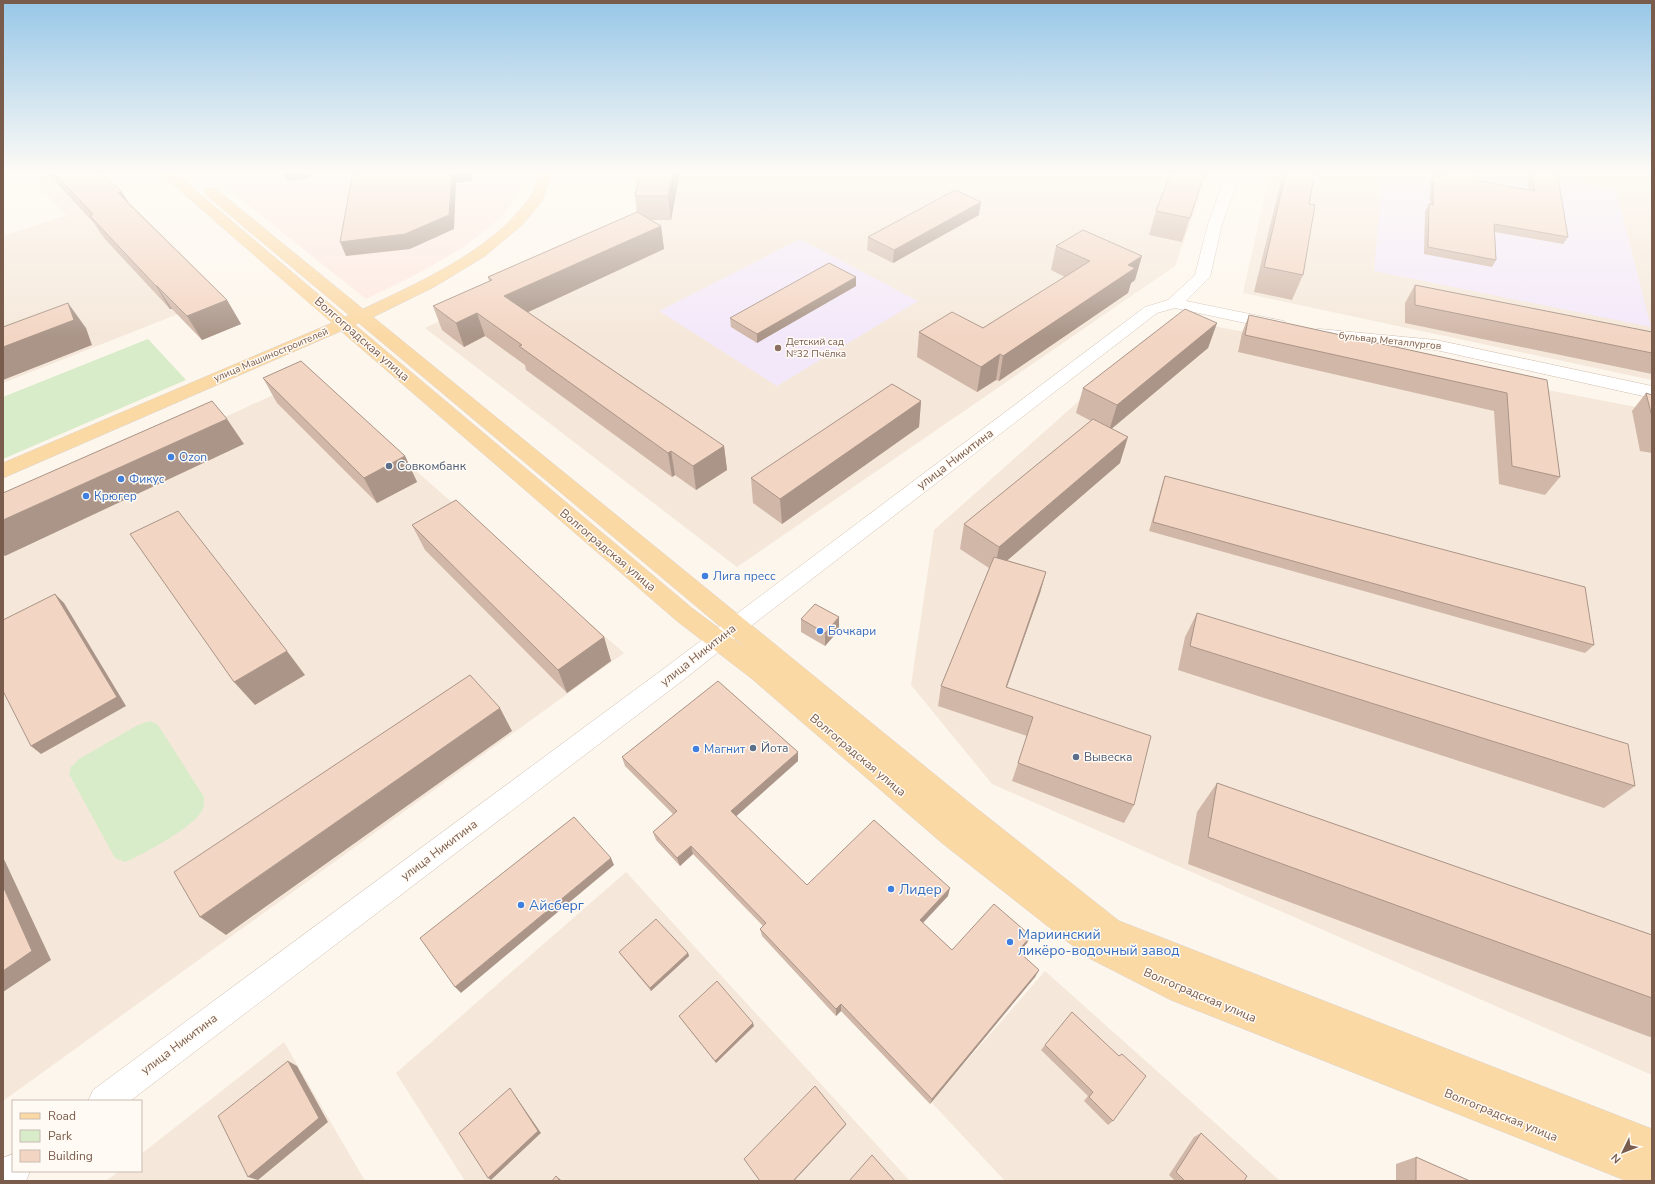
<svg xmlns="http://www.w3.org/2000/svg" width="1655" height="1184" viewBox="0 0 1655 1184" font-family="'Nunito Sans',sans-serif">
  <rect width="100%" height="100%" fill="#fdf6ec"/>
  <g fill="#f5e8da">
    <path d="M 25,172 L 97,172 L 224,296 L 3,383 L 3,236 L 66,216 Z"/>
    <path d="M 643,172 L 1209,172 L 1175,266 L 737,567 L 425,328 L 632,228 Z"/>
    <path d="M 1270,172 L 1652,172 L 1652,380 L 1243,293 Z"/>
    <path d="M 1172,318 L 1652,410 L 1652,1075 L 992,784 L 911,685 L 934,530 Z"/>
    <path d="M 310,378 L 624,653 L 3,1101 L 3,519 Z"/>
    <path d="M 626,872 L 910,1181 L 465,1181 L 396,1073 Z"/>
    <path d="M 1045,971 L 1280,1181 L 1005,1181 L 931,1102 Z"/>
    <path d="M 284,1042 L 365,1181 L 106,1181 L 119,1171 L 141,1171 L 141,1154 Z"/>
  </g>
  <path fill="#fde8e0" d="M 298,172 L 527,172 L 526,183 L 502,217 L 464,247 L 417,274 L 366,299 L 214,178 Z"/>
  <g fill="#f3e8fa">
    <path d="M 1383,172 L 1509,172 L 1616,190 L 1651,327 L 1374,271 Z"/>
    <path d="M 800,239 L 918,301 L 777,386 L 659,311 Z"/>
  </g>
  <g fill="#d8ecc9">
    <path d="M 148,339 L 186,380 L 3,459 L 3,397 Z"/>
    <path d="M 150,721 L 158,725 L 204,797 C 204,801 204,806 203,809 C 196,826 142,855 125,862 L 115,858 L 69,774 L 71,767 L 79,759 L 138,725 Z"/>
  </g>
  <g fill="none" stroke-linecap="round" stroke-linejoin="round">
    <g stroke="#d1beb0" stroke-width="1">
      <g id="minor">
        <path d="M 1227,172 L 1241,172 L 1222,224 L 1210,277 L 1186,301 L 1284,321 L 1286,325 L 1284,329 L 1278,330 L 1175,308 L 1157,313 L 760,619 L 682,681 L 130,1101 L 88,1101 L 93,1090 L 666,667 L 1145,307 L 1168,300 L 1195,275 L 1208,224 Z"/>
        <path d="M 1320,329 L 1436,340 L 1652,386 L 1652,398 L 1436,350 L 1314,338 L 1312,334 L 1314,330 Z"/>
        <path d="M 13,1154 L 13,1171 L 30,1171 L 26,1181 L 3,1181 L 3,1158 Z"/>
      </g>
    </g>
    <g stroke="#dad1cd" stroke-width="1">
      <path id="major" d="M 159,172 L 174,172 L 345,317 L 349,315 L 206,195 L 204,192 L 206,189 L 211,188 L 216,189 L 363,309 C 418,283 491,251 528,200 C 534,193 536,181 539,172 L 553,172 L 541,203 L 522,225 L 485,256 L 434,287 L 373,317 L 971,804 L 1119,921 L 1652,1129 L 1652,1181 L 1627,1181 L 1171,1000 L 1087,957 L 942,843 L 751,678 L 677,621 L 341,331 L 3,478 L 3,463 L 332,323 ZM 359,323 L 747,649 L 693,609 L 355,325 Z"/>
    </g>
    <use href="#minor" fill="#fff" fill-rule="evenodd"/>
    <use href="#major" fill="#fbd9a5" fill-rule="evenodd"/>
  </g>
  <g fill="#d1b7a8">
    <path d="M 46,172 L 101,172 L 129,203 L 227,300 L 241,324 L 202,340 L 172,309 L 170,309 L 104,238 L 94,223 Z"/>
    <path d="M 680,172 L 671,220 L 651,220 L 661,226 L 664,249 L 528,312 L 724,446 L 727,470 L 696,490 L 675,475 L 672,477 L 526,370 L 525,365 L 485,336 L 464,347 L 442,330 L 433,306 L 489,281 L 488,277 L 637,212 L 635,196 Z"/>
    <path d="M 1132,172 L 1147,172 L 1146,174 Z"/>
    <path d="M 1205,172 L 1182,242 L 1149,235 L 1156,211 Z"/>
    <path d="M 1283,172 L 1315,172 L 1309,204 L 1303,275 L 1292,300 L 1254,292 Z"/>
    <path d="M 1440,172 L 1474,172 L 1474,180 L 1529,190 L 1526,172 L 1557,172 L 1568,237 L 1563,244 L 1495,232 L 1496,260 L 1492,267 L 1424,254 L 1425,211 L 1429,204 L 1430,204 L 1430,182 L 1433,176 L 1440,177 Z"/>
    <path d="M 1647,172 L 1652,172 L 1652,185 L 1651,185 Z"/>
    <path d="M 979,215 L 893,263 L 867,250 L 868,237 Z"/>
    <path d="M 1056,246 L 1135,280 L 1131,283 L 1128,293 L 999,381 L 996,380 L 977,392 L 917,357 L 919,332 L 983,328 L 1065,277 L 1051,270 Z"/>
    <path d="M 1415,285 L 1652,332 L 1652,374 L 1405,323 L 1405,303 Z"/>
    <path d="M 856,286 L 757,343 L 731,327 L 730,318 Z"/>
    <path d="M 1249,315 L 1547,380 L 1560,477 L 1545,495 L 1499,484 L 1494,411 L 1238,352 L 1242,333 Z"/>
    <path d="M 1217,323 L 1208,348 L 1112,428 L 1120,463 L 1007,560 L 1046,572 L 1040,593 L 1007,687 L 1134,805 L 1124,823 L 1012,781 L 1027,736 L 938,706 L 941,686 L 989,568 L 960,549 L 964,524 L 1091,421 L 1076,413 L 1083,388 Z"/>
    <path d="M 263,378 L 405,456 L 417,482 L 377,503 L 277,403 Z"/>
    <path d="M 1646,393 L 1652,395 L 1652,453 L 1640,451 L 1632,411 Z"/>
    <path d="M 921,401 L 919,427 L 782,524 L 753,503 L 751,478 Z"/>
    <path d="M 1165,476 L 1594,645 L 1585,653 L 1149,531 L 1162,485 Z"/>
    <path d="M 412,525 L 604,637 L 611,661 L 567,693 L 425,550 Z"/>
    <path d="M 1197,613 L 1635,786 L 1604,808 L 1178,670 L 1185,637 Z"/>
    <path d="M 801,619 L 839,630 L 825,646 L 801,632 Z"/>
    <path d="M 622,757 L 798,761 L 736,816 L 807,885 L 948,896 L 923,923 L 952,950 L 1027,943 L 1019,953 L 1039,970 L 1035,977 L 930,1104 L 841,1011 L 836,1016 L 762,936 L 760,929 L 763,926 L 693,854 L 680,866 L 656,840 L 653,832 L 673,814 L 625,766 Z"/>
    <path d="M 1217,783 L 1652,935 L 1652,1036 L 1650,1037 L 1188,864 L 1197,812 Z"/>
    <path d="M 619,952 L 688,953 L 689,956 L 651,991 L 621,955 Z"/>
    <path d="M 679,1016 L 754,1026 L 716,1063 L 681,1019 Z"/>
    <path d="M 1045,1045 L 1119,1056 L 1122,1054 L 1113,1121 L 1108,1125 L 1084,1101 L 1088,1096 L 1041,1050 Z"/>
    <path d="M 1201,1133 L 1244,1181 L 1175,1181 L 1169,1175 L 1194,1137 Z"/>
    <path d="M 1416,1157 L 1470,1181 L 1396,1181 L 1396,1164 Z"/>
  </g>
  <g fill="#aa9588">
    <path d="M 282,172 L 312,172 L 310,178 L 287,181 Z"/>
    <path d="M 452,172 L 472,172 L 472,181 L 456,183 L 454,229 L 410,249 L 346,256 L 340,242 Z"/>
    <path d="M 673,172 L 680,172 L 671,220 L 668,196 Z"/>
    <path d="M 122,192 L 135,214 L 118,193 Z"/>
    <path d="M 981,202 L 979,215 L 893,263 L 894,250 Z"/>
    <path d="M 661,226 L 664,249 L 511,320 L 504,296 Z"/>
    <path d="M 1142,256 L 1135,280 L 1131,283 L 1128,293 L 999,381 L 1003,356 L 1128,265 Z"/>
    <path d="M 856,277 L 856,286 L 757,343 L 757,334 Z"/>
    <path d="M 156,286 L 157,286 L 172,309 L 170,309 Z"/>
    <path d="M 227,300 L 241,324 L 202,340 L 187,316 Z"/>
    <path d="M 68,303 L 86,328 L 92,345 L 3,380 L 3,347 Z"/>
    <path d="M 477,313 L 485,336 L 464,347 L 456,323 Z"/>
    <path d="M 1217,323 L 1208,348 L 1109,431 L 1117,405 Z"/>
    <path d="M 1000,354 L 996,380 L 977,392 L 981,367 Z"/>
    <path d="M 921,401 L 919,427 L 782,524 L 780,499 Z"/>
    <path d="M 227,419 L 244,444 L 5,556 L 3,554 L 3,520 Z"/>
    <path d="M 1128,437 L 1120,463 L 994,572 L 999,547 Z"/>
    <path d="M 724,446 L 727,470 L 696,490 L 693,466 Z"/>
    <path d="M 671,451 L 675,475 L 672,477 L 668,453 Z"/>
    <path d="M 405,456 L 417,482 L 377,503 L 364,478 Z"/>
    <path d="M 1046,572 L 1040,593 L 1000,706 L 1006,687 Z"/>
    <path d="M 55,594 L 64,603 L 126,706 L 41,754 L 31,746 Z"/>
    <path d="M 839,617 L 839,630 L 825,646 L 825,633 Z"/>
    <path d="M 604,637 L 611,661 L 567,693 L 558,670 Z"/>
    <path d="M 287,651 L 305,675 L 255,705 L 234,682 Z"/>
    <path d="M 500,708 L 512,731 L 226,935 L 200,917 Z"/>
    <path d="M 798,752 L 798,761 L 732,820 L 731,811 Z"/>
    <path d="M 691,846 L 693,854 L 680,866 L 677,858 Z"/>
    <path d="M 3,857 L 51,960 L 3,992 Z"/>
    <path d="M 611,858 L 614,865 L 461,993 L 455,987 Z"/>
    <path d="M 950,888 L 948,896 L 918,928 L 920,920 Z"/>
    <path d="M 1031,936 L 1027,943 L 1014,958 L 1018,951 Z"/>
    <path d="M 688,953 L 689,956 L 651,991 L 650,988 Z"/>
    <path d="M 1039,970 L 1035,977 L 930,1104 L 932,1099 Z"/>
    <path d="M 841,1004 L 841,1011 L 836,1016 L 836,1009 Z"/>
    <path d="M 753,1023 L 754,1026 L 716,1063 L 715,1061 Z"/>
    <path d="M 288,1061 L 297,1066 L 328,1122 L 258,1180 L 248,1177 Z"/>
    <path d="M 510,1088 L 512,1091 L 541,1133 L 491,1180 L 488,1178 Z"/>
    <path d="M 846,1124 L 845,1126 L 794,1181 L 793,1181 Z"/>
    <path d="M 556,1176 L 561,1180 L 562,1181 L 560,1181 Z"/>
  </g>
  <g fill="#f3d5c3" stroke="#aa9588">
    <path d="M 53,172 L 101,172 L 122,192 L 118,193 L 227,300 L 187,316 L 157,286 L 156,286 L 90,216 L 93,214 Z"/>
    <path d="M 353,172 L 452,172 L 449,215 L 405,234 L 340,242 Z"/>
    <path d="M 640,172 L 673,172 L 668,196 L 635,196 Z"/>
    <path d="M 1171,172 L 1205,172 L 1190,218 L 1156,211 Z"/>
    <path d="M 1286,172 L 1315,172 L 1309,204 L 1315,205 L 1303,275 L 1264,267 Z"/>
    <path d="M 1443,172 L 1474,172 L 1474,180 L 1535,191 L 1531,172 L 1557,172 L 1568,237 L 1494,224 L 1496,260 L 1428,247 L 1429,204 L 1433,205 L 1433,176 L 1443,177 Z"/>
    <path d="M 955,190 L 981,202 L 894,250 L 868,237 Z"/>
    <path d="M 637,212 L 661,226 L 504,296 L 724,446 L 693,466 L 671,451 L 668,453 L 519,346 L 522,345 L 477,313 L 456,323 L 433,306 L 492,280 L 488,277 Z"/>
    <path d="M 1083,230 L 1142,256 L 1128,265 L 1135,268 L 1003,356 L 1000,354 L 981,367 L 919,332 L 952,312 L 983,328 L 1090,261 L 1056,246 Z"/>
    <path d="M 829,263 L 856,277 L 757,334 L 730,318 Z"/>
    <path d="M 1415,285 L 1652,332 L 1652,353 L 1415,305 Z"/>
    <path d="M 68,303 L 74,320 L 3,347 L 3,327 Z"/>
    <path d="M 1185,309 L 1217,323 L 1117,405 L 1083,388 Z"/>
    <path d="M 1249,315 L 1547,380 L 1560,477 L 1512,466 L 1507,393 L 1245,335 Z"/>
    <path d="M 301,361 L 405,456 L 364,478 L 263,378 Z"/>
    <path d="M 892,384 L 921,401 L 780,499 L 751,478 Z"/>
    <path d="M 1646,393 L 1652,395 L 1652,417 Z"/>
    <path d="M 212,401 L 227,419 L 3,520 L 3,493 Z"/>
    <path d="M 1093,419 L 1128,437 L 999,547 L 964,524 Z"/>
    <path d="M 1165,476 L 1585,587 L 1594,645 L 1153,522 Z"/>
    <path d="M 456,500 L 604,637 L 558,670 L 412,525 Z"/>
    <path d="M 178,511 L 287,651 L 234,682 L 130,534 Z"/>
    <path d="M 994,557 L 1046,572 L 1006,687 L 1151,736 L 1134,805 L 1018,763 L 1033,717 L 941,686 Z"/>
    <path d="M 55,594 L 117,697 L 31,746 L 3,691 L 3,620 Z"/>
    <path d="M 815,604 L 839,617 L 825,633 L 801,619 Z"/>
    <path d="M 1197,613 L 1628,744 L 1635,786 L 1190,646 Z"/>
    <path d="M 470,675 L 500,708 L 200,917 L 174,872 Z"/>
    <path d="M 718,681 L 798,752 L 731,811 L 807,885 L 874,820 L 950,888 L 920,920 L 952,950 L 994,904 L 1031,936 L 1018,951 L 1039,970 L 932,1099 L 841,1004 L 836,1009 L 760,929 L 766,923 L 691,846 L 677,858 L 653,832 L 677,811 L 622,757 Z"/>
    <path d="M 1217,783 L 1652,935 L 1652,998 L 1208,837 Z"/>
    <path d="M 574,817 L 611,858 L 455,987 L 420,938 Z"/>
    <path d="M 3,886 L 32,951 L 3,971 Z"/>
    <path d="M 656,919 L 688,953 L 650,988 L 619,952 Z"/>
    <path d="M 717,981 L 753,1023 L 715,1061 L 679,1016 Z"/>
    <path d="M 1072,1012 L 1119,1056 L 1122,1054 L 1146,1076 L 1113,1121 L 1089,1097 L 1093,1092 L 1045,1045 Z"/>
    <path d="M 288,1061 L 319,1118 L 248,1177 L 218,1116 Z"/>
    <path d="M 815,1086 L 846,1124 L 793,1181 L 760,1181 L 744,1159 Z"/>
    <path d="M 510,1088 L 538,1131 L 488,1178 L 459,1133 Z"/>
    <path d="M 1201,1133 L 1247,1176 L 1244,1181 L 1185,1181 L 1176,1172 Z"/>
    <path d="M 872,1155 L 895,1181 L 849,1181 Z"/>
    <path d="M 1416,1157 L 1470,1181 L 1416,1181 Z"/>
    <path d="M 556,1176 L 560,1181 L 552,1181 Z"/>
  </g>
  <linearGradient id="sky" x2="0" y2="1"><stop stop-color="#97c7e8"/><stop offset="0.51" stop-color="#fefbf6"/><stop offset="1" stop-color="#fefbf6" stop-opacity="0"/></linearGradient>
  <rect width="1655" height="337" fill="url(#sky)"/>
  <circle fill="#8d6e63" stroke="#fffaf3" stroke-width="1.5" cx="778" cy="348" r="4"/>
  <g fill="#3f7fe0" stroke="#fffaf3" stroke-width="1.5">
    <circle cx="171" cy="457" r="4"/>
    <circle cx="121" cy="479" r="4"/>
    <circle cx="86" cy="496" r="4"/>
    <circle cx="705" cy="576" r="4"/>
    <circle cx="820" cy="631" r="4"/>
    <circle cx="696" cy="749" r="4"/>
    <circle cx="891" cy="889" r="4"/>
    <circle cx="521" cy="905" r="4"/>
    <circle cx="1010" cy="942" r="4"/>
  </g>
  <g fill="#5c6f8a" stroke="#fffaf3" stroke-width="1.5">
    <circle cx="389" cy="466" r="4"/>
    <circle cx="753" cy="748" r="4"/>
    <circle cx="1076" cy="757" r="4"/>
  </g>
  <g text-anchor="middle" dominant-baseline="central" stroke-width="3" stroke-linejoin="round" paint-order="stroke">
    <g font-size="10" fill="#7a5c4d" stroke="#fffaf3">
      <text transform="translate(1390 341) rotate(6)">бульвар Металлургов</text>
      <text transform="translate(271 355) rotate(-23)">улица Машиностроителей</text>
    </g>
    <g font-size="10" fill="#785e54" stroke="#fffaf3" text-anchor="start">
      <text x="786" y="342">Детский сад<tspan x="786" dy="12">№32 Пчёлка</tspan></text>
    </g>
    <g font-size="12" fill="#7a5c4d" stroke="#fffaf3">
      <text transform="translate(362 339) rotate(41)">Волгоградская улица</text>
      <text transform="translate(955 459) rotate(-37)">улица Никитина</text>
      <text transform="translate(608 550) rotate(40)">Волгоградская улица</text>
      <text transform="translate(698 655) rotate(-38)">улица Никитина</text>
      <text transform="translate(858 755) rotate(40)">Волгоградская улица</text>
      <text transform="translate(439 850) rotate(-37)">улица Никитина</text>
      <text transform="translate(1200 995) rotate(23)">Волгоградская улица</text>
      <text transform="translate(179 1044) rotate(-37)">улица Никитина</text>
      <text transform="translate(1501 1115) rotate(22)">Волгоградская улица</text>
    </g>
    <g font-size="12" fill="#366cbe" stroke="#fffaf3" text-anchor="start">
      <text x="179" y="457">Ozon</text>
      <text x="129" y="479">Фикус</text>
      <text x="94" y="496">Крюгер</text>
      <text x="713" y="576">Лига пресс</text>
      <text x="828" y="631">Бочкари</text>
      <text x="704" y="749">Магнит</text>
    </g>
    <g font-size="12" fill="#4e5e75" stroke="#fffaf3" text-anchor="start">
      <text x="397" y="466">Совкомбанк</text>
      <text x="761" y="748">Йота</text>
      <text x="1084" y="757">Вывеска</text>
    </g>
    <g font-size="14" fill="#366cbe" stroke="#fffaf3" text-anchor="start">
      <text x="899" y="889">Лидер</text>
      <text x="529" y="905">Айсберг</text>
      <text x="1018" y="934">Мариинский<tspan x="1018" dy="16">ликёро-водочный завод</tspan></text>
    </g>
  </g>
  <rect width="1655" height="1184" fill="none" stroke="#7a5c4d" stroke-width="8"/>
  <rect x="12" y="1100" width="130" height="72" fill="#fffaf3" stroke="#cabbb1"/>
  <rect x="20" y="1113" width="20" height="6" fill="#fbd9a5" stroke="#cabbb1"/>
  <text x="48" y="1120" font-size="12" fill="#7a5c4d">Road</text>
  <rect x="20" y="1130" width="20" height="12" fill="#d8ecc9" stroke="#cabbb1"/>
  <text x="48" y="1140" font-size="12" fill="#7a5c4d">Park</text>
  <rect x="20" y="1150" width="20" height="12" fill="#f3d5c3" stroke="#cabbb1"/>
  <text x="48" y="1160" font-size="12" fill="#7a5c4d">Building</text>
  <g transform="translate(1623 1152) rotate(227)" stroke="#fffaf3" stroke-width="3" paint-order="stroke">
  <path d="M0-3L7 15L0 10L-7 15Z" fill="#7a5c4d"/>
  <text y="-6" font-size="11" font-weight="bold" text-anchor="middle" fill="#7a5c4d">N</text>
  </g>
</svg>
